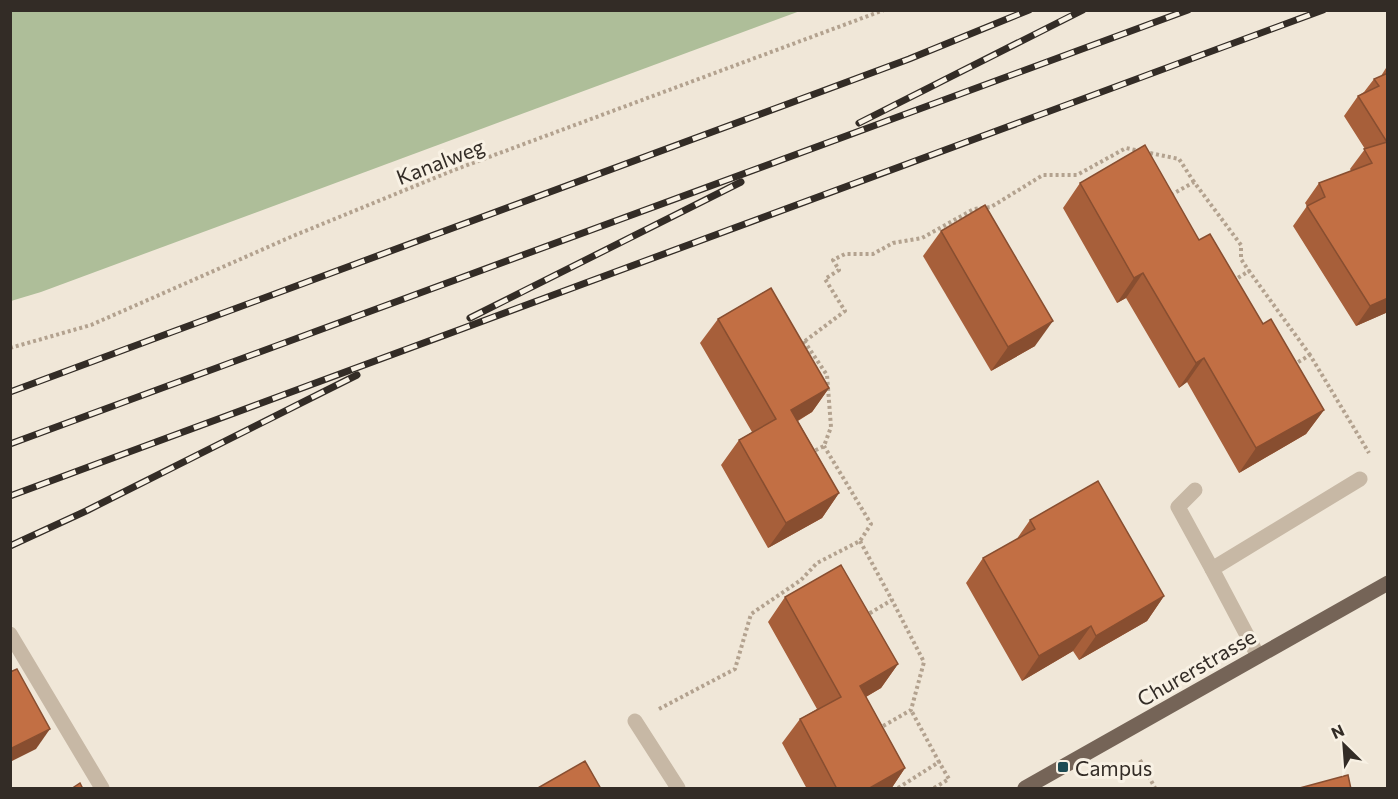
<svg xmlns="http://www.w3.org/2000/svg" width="1398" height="799" viewBox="0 0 1398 799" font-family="Commissioner,sans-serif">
  <rect width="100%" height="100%" fill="#f0e7d8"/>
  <path fill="#aebe99" d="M 11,10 L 800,10 L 800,11 L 41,292 L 11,301 Z"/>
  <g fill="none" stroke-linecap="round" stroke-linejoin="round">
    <g stroke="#b3a28f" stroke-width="4" stroke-dasharray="3 3" stroke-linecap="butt">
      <path d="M 1171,195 L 1194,182 L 1241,245 L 1241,259 L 1249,271"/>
      <path d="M 1233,281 L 1249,271 L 1310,355"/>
      <path d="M 804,341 L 827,375 L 831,427 L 824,446 L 812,452"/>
      <path d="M 805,341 L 845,311 L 825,279 L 839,270 L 833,260 L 845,254 L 873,254 L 893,243 L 922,238 L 974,209 L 991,207 L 1043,175 L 1077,175 L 1126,148 L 1179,159 L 1194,182"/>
      <path d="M 10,348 L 91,325 L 293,236 L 454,170 L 884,10"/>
      <path d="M 1293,365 L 1310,355 L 1369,453"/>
      <path d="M 860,541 L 892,600 L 865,616"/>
      <path d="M 659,709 L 735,669 L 751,614 L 801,580 L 817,563 L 860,541 L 871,524 L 824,446"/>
      <path d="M 878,729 L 911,710 L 924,662 L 892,600"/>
      <path d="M 1140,760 L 1155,788"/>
      <path d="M 898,788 L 939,762 L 911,710"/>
      <path d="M 934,788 L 949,779 L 939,762"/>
    </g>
    <g stroke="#c7b8a5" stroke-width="15">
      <path d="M 1195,490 L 1178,507 L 1212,569"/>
      <path d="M 10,634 L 102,788"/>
      <path d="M 1258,656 L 1212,569 L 1360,479"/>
      <path d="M 635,721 L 678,788"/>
    </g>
    <path stroke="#756457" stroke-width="15" d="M 1025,788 L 1388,583"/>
    <g stroke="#332c26" stroke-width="7">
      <g id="rail">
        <path d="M 859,123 L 1083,10"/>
        <path d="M 470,318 L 741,182"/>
        <path d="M 10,392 L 909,59 L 1029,10"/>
        <path d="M 10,444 L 1188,10"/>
        <path d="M 10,496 L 1323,10"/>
        <path d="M 10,546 L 86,511 L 357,375"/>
      </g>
    </g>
    <use href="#rail" stroke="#f8f1e4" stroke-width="4.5" stroke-dasharray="14" stroke-linecap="butt"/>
  </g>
  <g fill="#a75f3a">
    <path d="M 1386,68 L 1388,68 L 1388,312 L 1356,326 L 1293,226 L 1307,206 L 1305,203 L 1319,183 L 1351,171 L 1350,169 L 1365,149 L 1344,116 L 1358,96 L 1364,92 L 1374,79 L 1381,76 Z"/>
    <path d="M 1080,183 L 1199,240 L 1263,324 L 1324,410 L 1306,434 L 1239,473 L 1187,382 L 1179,388 L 1126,298 L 1117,303 L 1063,208 Z"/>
    <path d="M 941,231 L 1035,346 L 991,371 L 923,256 Z"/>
    <path d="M 718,319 L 829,388 L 812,412 L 798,421 L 839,493 L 822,518 L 768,548 L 721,465 L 739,440 L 752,432 L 700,343 Z"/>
    <path d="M 1030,520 L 1164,596 L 1147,621 L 1079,660 L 1073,651 L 1022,681 L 966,583 L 983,558 L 1016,540 Z"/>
    <path d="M 785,597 L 898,664 L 881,688 L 866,697 L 905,768 L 891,789 L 807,789 L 782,743 L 800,719 L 817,709 L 768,622 Z"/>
  </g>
  <g fill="#884e30">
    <path d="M 1143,273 L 1126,298 L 1117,303 L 1134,278 Z"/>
    <path d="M 1388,298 L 1388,312 L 1356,326 L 1370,306 Z"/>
    <path d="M 1053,321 L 1035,346 L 991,371 L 1008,347 Z"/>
    <path d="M 1204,358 L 1187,382 L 1179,388 L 1196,363 Z"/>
    <path d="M 829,388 L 812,412 L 774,434 L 791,410 Z"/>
    <path d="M 1324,410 L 1306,434 L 1239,473 L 1256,448 Z"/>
    <path d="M 839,493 L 822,518 L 768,548 L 786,523 Z"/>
    <path d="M 1164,596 L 1147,621 L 1079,660 L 1096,636 Z"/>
    <path d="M 1091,626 L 1073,651 L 1022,681 L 1039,656 Z"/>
    <path d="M 898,664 L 881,688 L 843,710 L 860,686 Z"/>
    <path d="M 50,729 L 36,749 L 10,762 L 10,749 Z"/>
    <path d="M 905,768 L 891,789 L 868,789 Z"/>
  </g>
  <g fill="#c26f44" stroke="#884e30" stroke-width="1.5">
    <path d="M 1388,73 L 1388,298 L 1370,306 L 1307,206 L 1325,197 L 1319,183 L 1372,163 L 1364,149 L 1387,142 L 1358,96 L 1379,86 L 1374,79 Z"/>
    <path d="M 1145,145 L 1199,240 L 1210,234 L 1263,324 L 1271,319 L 1324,410 L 1256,448 L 1204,358 L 1196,363 L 1143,273 L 1134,278 L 1080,183 Z"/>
    <path d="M 985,205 L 1053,321 L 1008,347 L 941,231 Z"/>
    <path d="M 771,288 L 829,388 L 791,410 L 839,493 L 786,523 L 739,440 L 776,419 L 718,319 Z"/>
    <path d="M 1098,481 L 1164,596 L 1096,636 L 1091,626 L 1039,656 L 983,558 L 1035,529 L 1030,520 Z"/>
    <path d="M 841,565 L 898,664 L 860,686 L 905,768 L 868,789 L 837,789 L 800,719 L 841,697 L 785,597 Z"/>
    <path d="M 17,669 L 50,729 L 10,749 L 10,672 Z"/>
    <path d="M 585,761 L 601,789 L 536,789 Z"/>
    <path d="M 1348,775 L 1351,789 L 1296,789 Z"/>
    <path d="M 80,783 L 83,789 L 71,789 Z"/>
  </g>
  <rect fill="#1d4b53" stroke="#f8f1e4" stroke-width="2" x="1057" y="761" width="12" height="12" rx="3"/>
  <g text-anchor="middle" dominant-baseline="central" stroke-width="6" stroke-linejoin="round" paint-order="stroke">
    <g font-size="21" fill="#332c26" stroke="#f8f1e4">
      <text transform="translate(440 161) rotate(-21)">Kanalweg</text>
      <text transform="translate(1196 667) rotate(-30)">Churerstrasse</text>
    </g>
    <g font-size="21" fill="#332c26" stroke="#f8f1e4" text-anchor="start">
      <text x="1075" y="767">Campus</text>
    </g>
  </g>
  <rect width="1398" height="799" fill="none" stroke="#332c26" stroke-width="24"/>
  <g transform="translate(1344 745) rotate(335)" stroke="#f8f1e4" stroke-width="4.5" paint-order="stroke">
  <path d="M0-4.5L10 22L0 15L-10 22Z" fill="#332c26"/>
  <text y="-9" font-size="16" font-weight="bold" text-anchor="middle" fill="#332c26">N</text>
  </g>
</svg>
